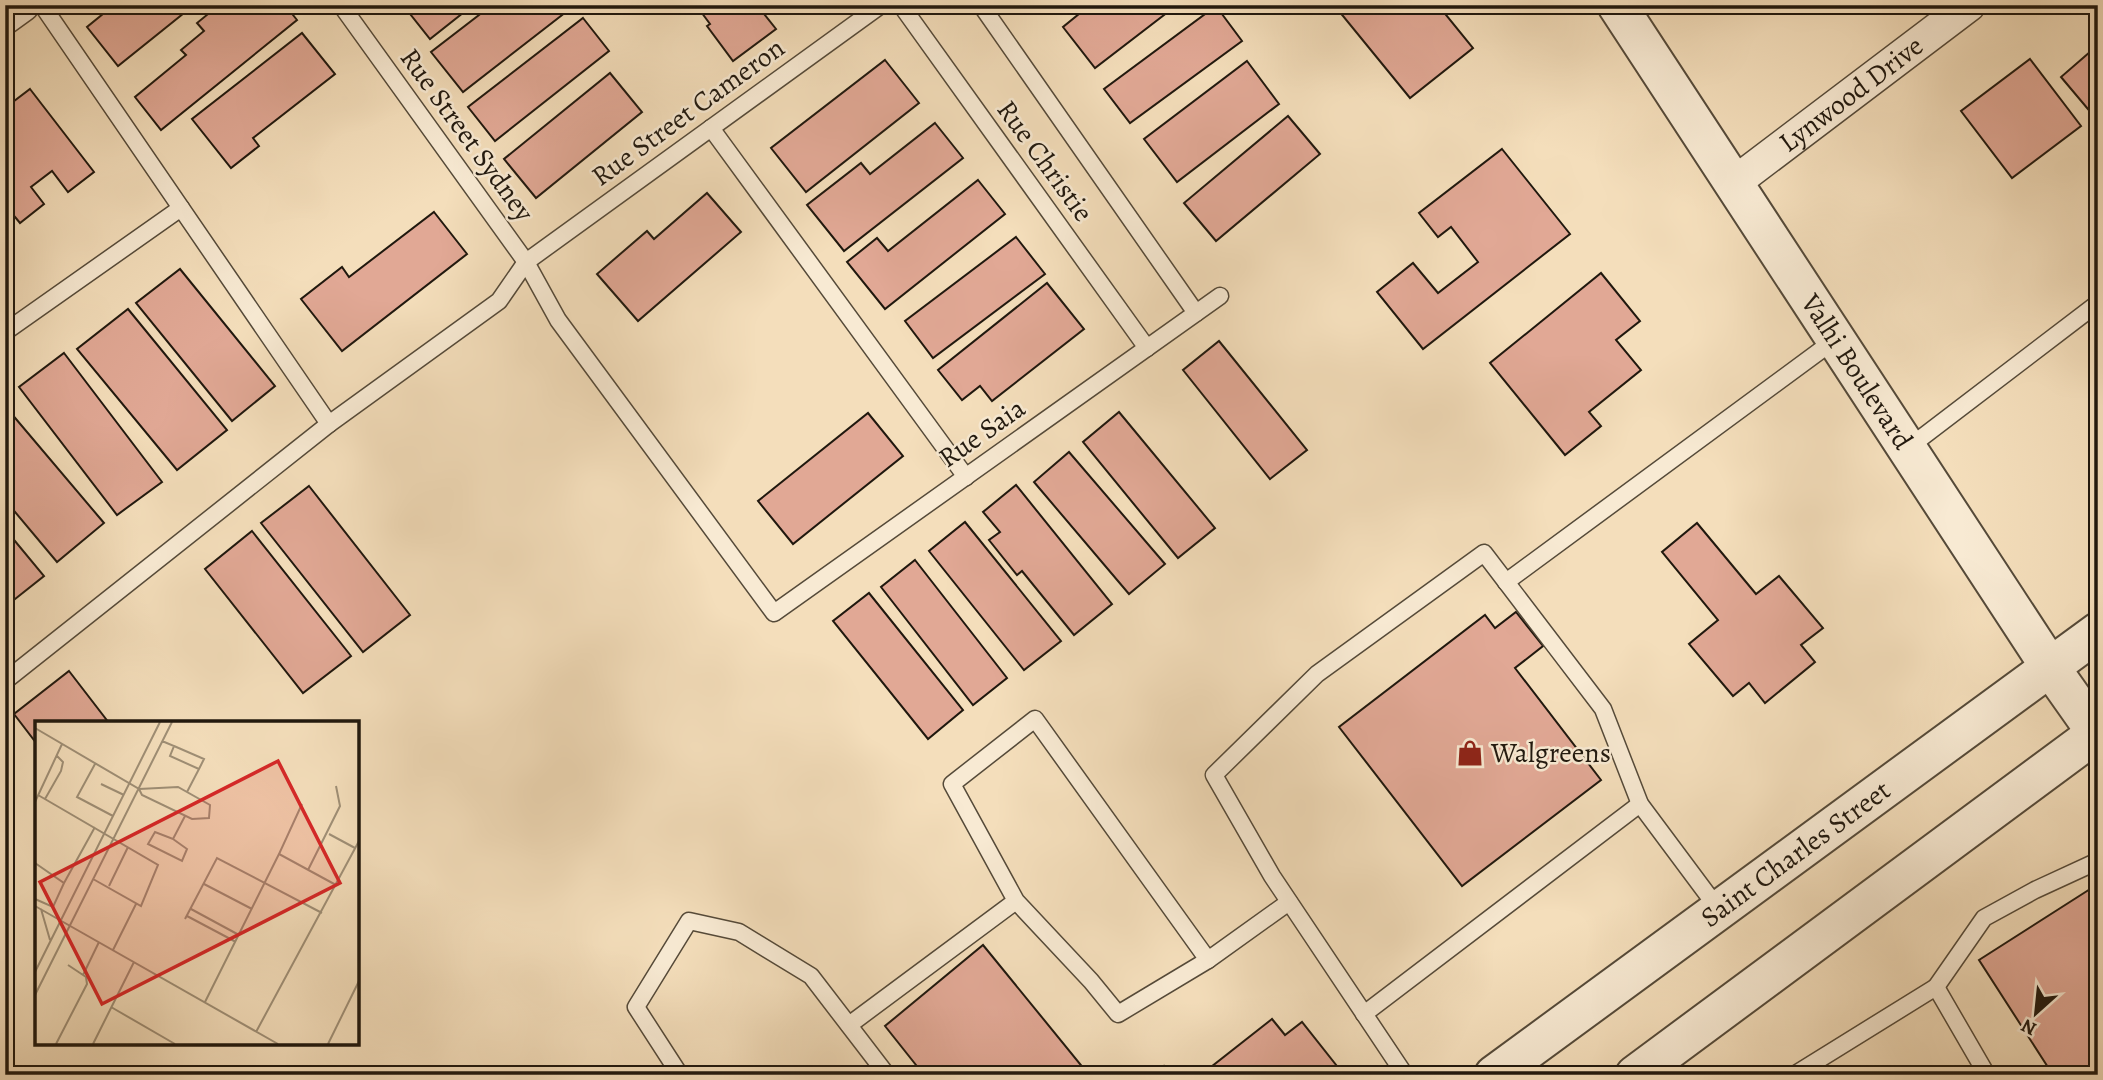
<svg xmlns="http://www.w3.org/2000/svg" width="2103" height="1080" viewBox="0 0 2103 1080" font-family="Alegreya,serif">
  <rect width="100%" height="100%" fill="#f4debb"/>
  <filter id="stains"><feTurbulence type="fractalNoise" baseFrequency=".00286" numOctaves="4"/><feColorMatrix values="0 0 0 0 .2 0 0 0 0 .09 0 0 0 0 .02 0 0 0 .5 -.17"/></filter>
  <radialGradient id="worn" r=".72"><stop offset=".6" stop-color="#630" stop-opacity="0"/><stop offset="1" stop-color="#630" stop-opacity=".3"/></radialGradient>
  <g fill="#e1a895" stroke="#20180e" stroke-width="2">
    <path d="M 114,5 L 194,5 L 118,66 L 87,27 Z"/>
    <path d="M 219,5 L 257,5 L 260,9 L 265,5 L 285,5 L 297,20 L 161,130 L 135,97 L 186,55 L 181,50 L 204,31 L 197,23 Z"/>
    <path d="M 403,5 L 473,5 L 430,39 Z"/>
    <path d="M 492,5 L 575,5 L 463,92 L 431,52 Z"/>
    <path d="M 696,5 L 757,5 L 776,29 L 733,61 L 707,26 L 710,24 Z"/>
    <path d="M 1090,5 L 1177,5 L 1095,68 L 1063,27 Z"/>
    <path d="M 1334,5 L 1438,5 L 1473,48 L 1410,98 Z"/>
    <path d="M 1216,6 L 1242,41 L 1130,123 L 1104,89 Z"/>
    <path d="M 583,18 L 609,51 L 495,141 L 468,107 Z"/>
    <path d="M 302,33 L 335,74 L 253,138 L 259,146 L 231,168 L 192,119 Z"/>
    <path d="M 2098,45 L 2098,121 L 2061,77 Z"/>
    <path d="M 2030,59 L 2081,126 L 2012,178 L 1961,111 Z"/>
    <path d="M 885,60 L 919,103 L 806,192 L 771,148 Z"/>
    <path d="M 1247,61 L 1279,104 L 1177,182 L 1144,139 Z"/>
    <path d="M 610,73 L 642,112 L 536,198 L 504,159 Z"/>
    <path d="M 30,89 L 94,172 L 68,192 L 52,171 L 31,187 L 44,204 L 20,223 L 5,205 L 5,108 Z"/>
    <path d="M 1288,116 L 1320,154 L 1216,241 L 1184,203 Z"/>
    <path d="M 935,123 L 963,158 L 844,251 L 807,205 L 861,163 L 870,174 Z"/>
    <path d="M 1502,149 L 1570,234 L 1423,349 L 1377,292 L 1413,263 L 1438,293 L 1478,262 L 1451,227 L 1438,237 L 1419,213 Z"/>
    <path d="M 978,180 L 1005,214 L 885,309 L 847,262 L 877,238 L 888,251 Z"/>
    <path d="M 707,193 L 741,232 L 638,321 L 597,274 L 647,231 L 654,239 Z"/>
    <path d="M 434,212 L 467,254 L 342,351 L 301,299 L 342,267 L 349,277 Z"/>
    <path d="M 1016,237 L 1045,274 L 933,358 L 905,321 Z"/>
    <path d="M 180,269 L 275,386 L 232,421 L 136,303 Z"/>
    <path d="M 1601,273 L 1640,321 L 1616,340 L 1641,370 L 1589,412 L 1601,426 L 1565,455 L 1490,363 Z"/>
    <path d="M 1047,283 L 1084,329 L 992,401 L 980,386 L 962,400 L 938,370 Z"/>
    <path d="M 128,309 L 227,430 L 177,470 L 77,349 Z"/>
    <path d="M 1219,341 L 1307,450 L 1270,479 L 1183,370 Z"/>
    <path d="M 64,353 L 162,482 L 117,515 L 19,387 Z"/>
    <path d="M 5,406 L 104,523 L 57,562 L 5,500 Z"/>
    <path d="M 1119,412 L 1215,528 L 1178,558 L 1083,442 Z"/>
    <path d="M 868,413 L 903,456 L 793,544 L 758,501 Z"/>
    <path d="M 1069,452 L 1165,564 L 1129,594 L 1034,482 Z"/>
    <path d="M 1016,485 L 1112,604 L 1074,635 L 1022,571 L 1017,575 L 989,540 L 1000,532 L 983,512 Z"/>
    <path d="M 309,486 L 410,615 L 363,652 L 261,523 Z"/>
    <path d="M 965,522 L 1061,641 L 1024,670 L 929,551 Z"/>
    <path d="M 1697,523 L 1756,594 L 1779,576 L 1823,628 L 1801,645 L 1815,662 L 1765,703 L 1749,683 L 1733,696 L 1689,644 L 1718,620 L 1662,552 Z"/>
    <path d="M 5,529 L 44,576 L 5,607 Z"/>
    <path d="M 252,531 L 351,656 L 303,693 L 205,569 Z"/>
    <path d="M 915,560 L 1007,678 L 973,705 L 881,587 Z"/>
    <path d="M 869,593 L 963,710 L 928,739 L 833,621 Z"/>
    <path d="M 1516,612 L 1543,646 L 1515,668 L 1601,780 L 1462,886 L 1339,727 L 1485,615 L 1495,628 Z"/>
    <path d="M 69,671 L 109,723 L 37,723 L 37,744 L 14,714 Z"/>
    <path d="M 2098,884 L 2098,1075 L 2053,1075 L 1979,960 Z"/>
    <path d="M 983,945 L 1089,1075 L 924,1075 L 885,1026 Z"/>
    <path d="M 1272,1019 L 1285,1035 L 1302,1022 L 1344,1075 L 1217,1075 L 1211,1067 Z"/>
    <path d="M 1164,1066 L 1172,1075 L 1153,1075 Z"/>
  </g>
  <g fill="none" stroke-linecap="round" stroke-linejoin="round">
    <g stroke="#554a39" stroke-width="19">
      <g id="service">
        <path d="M 341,5 L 526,262 L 558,320 L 774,613 L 1220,296"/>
        <path d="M 901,5 L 1147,348"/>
        <path d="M 981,5 L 1196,313"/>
        <path d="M 711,128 L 966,477"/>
        <path d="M 5,332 L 181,208"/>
        <path d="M 329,424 L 499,301 L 526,262 L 881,5"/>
        <path d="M 1908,448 L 2098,303"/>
        <path d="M 1506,582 L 1836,339"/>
        <path d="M 5,681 L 329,424 L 42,5"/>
        <path d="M 1208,960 L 1289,902"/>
        <path d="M 1936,987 L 1984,918 L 2035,890 L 2098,861"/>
        <path d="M 1364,1014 L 1640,804"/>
        <path d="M 849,1025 L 1016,901 L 1091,981 L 1118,1014 L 1208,960 L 1035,719 L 952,784 L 1016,901"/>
        <path d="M 680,1075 L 636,1007 L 689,921 L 739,932 L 811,976 L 887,1075"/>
        <path d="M 1405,1075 L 1272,876 L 1214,775 L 1317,674 L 1484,553 L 1603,709 L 1640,804 L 1719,910"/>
        <path d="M 1794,1075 L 1936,987 L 1987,1075"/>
      </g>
    </g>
    <g stroke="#554a39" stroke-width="35">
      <g id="minor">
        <path d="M 5,18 L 23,5"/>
        <path id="s1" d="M 1734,183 L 1969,5"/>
      </g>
    </g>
    <g stroke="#554a39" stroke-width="42">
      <g id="tertiary">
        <path id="s2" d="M 1617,5 L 2050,667 L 2098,735"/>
        <path id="s3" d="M 1494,1075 L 2098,632"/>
        <path d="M 1635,1075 L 2098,732"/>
      </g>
    </g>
    <use href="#service" stroke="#f8ead3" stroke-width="16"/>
    <use href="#minor" stroke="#f8ead3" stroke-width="32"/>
    <use href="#tertiary" stroke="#f8ead3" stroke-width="38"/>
  </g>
  <defs>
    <g id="shop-bare" transform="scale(2.1)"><path d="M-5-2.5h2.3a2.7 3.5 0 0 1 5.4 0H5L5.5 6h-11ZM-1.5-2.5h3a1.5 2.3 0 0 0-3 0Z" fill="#8f2418" stroke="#f8ead3" stroke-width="2.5" paint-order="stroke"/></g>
  </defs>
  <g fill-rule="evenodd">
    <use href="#shop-bare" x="1470" y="753"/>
  </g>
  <g text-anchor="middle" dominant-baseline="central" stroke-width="5" stroke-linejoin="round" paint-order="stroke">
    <g font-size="28" fill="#20180e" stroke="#f8ead3">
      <text stroke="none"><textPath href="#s1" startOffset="147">Lynwood Drive</textPath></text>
      <text transform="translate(688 112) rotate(-36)">Rue Street Cameron</text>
      <text transform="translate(467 135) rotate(54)">Rue Street Sydney</text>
      <text transform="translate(1045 161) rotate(54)">Rue Christie</text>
      <text stroke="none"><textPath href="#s2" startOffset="438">Valhi Boulevard</textPath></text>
      <text transform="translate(982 433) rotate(-35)">Rue Saia</text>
      <text stroke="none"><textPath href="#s3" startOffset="374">Saint Charles Street</textPath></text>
    </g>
    <g font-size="28" fill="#20180e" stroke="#f8ead3" text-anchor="start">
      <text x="1491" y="753">Walgreens</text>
    </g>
  </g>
  <g transform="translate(35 721)">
    <rect width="324" height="324" fill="#f4debb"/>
    <path fill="none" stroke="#9f8f76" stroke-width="2" d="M 0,7 L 104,68 L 107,74 L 157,98 L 174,97 L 175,84 L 143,66 L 104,68M 127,20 L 139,25 L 135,35 L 164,48 L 152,71M 139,25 L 169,38 L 164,48M 60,43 L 42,76 L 78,95M 66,63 L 89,74M 3,74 L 123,144 L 106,185 L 58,158M 10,78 L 26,50 L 28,41 L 22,35M 0,81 L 27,23M 267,83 L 244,133 L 301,164M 294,113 L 320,127M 138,118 L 152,128 L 147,140 L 113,123 L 120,111 L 138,118 L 150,95M 0,142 L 29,162 L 60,106M 273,149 L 305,85 L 301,65M 169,163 L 217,188M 74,165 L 93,126M 0,178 L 18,186 L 29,162M 0,185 L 243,323M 6,188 L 15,219M 156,188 L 204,214M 152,195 L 201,221M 150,198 L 182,137 L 287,192M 78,229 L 101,183M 0,251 L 125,1M 48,254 L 64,221M 0,274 L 137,1M 170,281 L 244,133M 76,286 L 140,323M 221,311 L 324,120M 21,323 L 52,263 L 51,256 L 33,244M 58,323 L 99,241M 293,323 L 324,260"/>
    <path fill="#d62828" fill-opacity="0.15" stroke="#d62828" stroke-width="3.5" d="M 243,40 L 305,162 L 67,283 L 5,161 Z"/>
    <rect width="324" height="324" fill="none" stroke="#20180e" stroke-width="3.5"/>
  </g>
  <rect width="2103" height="1080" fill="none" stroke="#f4debb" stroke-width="28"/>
  <rect x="7" y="7" width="2089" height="1066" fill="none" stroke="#20180e" stroke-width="3.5"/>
  <rect x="14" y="14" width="2075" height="1052" fill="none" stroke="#20180e" stroke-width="2"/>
  <g transform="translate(2036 1013) rotate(207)" stroke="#f8ead3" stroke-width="5" paint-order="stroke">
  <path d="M0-5L12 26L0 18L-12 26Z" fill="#20180e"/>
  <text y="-10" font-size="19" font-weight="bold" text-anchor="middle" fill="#20180e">N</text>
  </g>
  <rect width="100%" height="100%" filter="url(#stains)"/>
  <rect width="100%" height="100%" fill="url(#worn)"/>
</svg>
